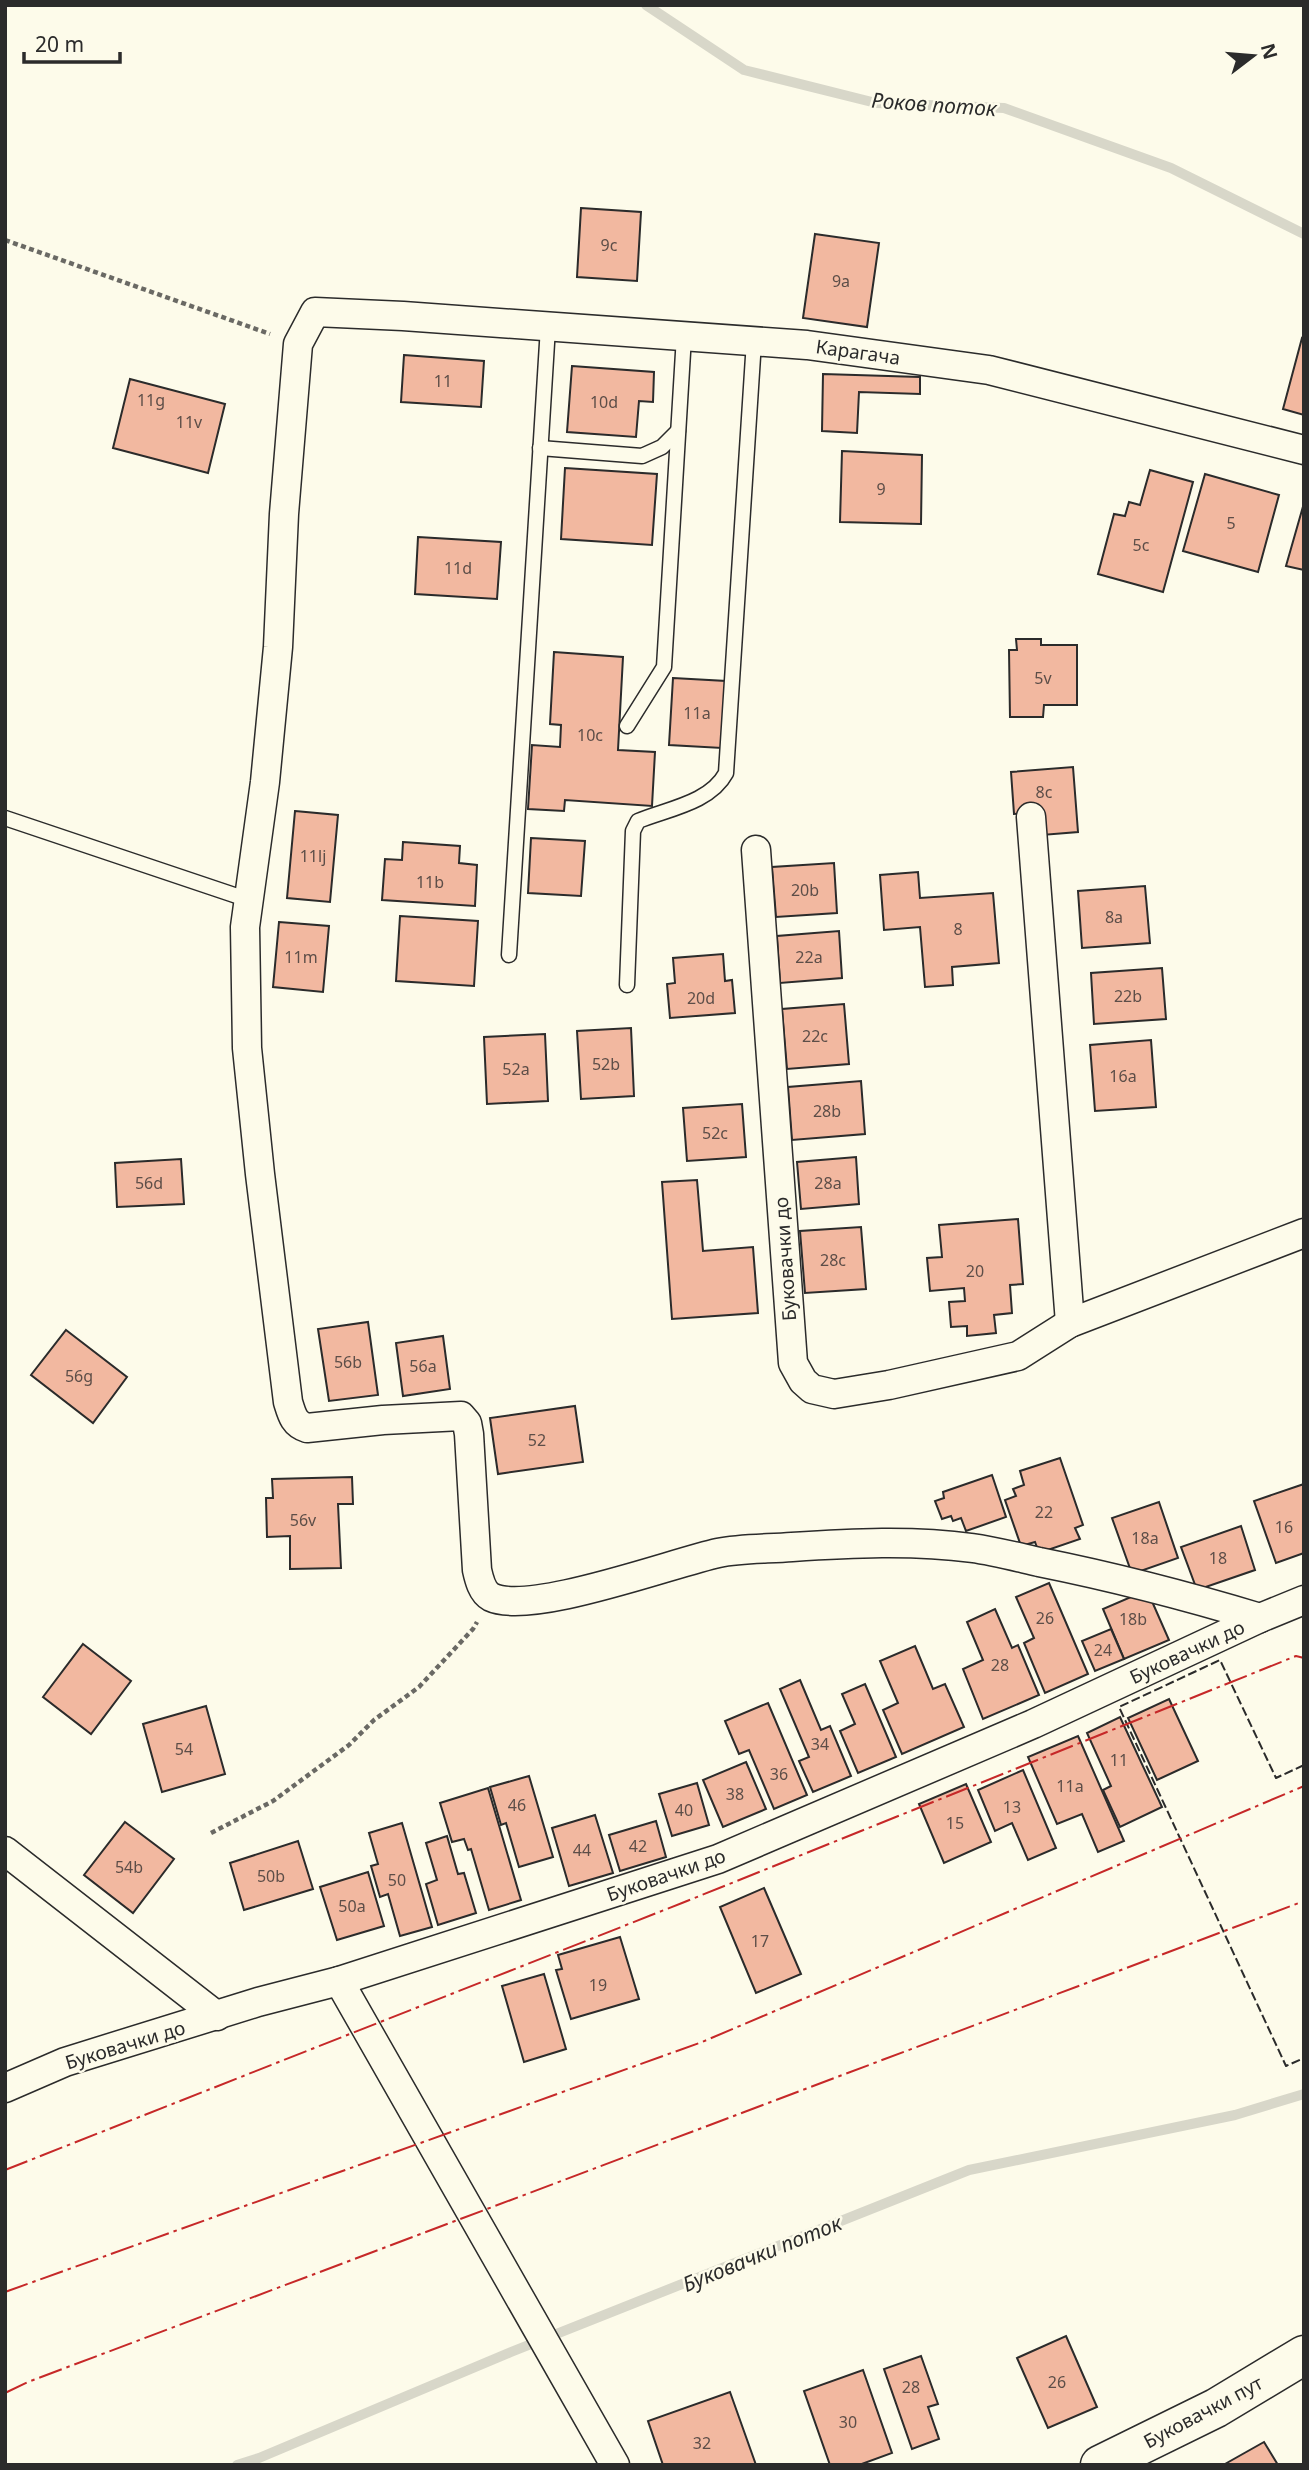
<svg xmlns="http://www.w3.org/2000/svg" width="1309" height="2470" viewBox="0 0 1309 2470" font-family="'Noto Sans',sans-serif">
  <rect width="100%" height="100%" fill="#fdfbea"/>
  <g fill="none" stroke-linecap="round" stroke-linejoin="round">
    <g stroke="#d8d7c9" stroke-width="10">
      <path d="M 646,5 L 744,70 L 876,103 L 1004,108 L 1171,168 L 1304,234"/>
      <path d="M 237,2465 L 259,2458 L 511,2352 L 969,2170 L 1235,2115 L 1304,2094"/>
    </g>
  </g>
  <g fill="#f2b8a0" stroke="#2b2b2b" stroke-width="2">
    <path d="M 581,208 L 641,212 L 637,281 L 577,277 Z"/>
    <path d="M 815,234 L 879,243 L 867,327 L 803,318 Z"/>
    <path d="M 1302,338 L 1304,339 L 1304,415 L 1283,409 Z"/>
    <path d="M 404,355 L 484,361 L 481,407 L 401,402 Z"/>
    <path d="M 572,366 L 654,372 L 653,402 L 639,401 L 636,437 L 567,432 Z"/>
    <path d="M 823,374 L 920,377 L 920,394 L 859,392 L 857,433 L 822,431 Z"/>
    <path d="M 130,379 L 225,404 L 208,473 L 113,448 Z"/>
    <path d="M 842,451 L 922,455 L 921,524 L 840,522 Z"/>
    <path d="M 565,468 L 657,474 L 652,545 L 561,539 Z"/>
    <path d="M 1150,470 L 1193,482 L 1163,592 L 1098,574 L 1114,514 L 1125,516 L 1129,502 L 1140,505 Z"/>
    <path d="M 1205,474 L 1279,495 L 1258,572 L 1183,551 Z"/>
    <path d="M 1304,503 L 1304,570 L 1286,566 Z"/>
    <path d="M 418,537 L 501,542 L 497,599 L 415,594 Z"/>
    <path d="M 1016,639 L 1041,639 L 1041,645 L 1077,645 L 1077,705 L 1044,705 L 1043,717 L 1010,717 L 1009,650 L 1017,650 Z"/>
    <path d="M 554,652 L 623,657 L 618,750 L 655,752 L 652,806 L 565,800 L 564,811 L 528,809 L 532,745 L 560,747 L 561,725 L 550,724 Z"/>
    <path d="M 673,678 L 726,681 L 722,748 L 669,745 Z"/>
    <path d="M 1073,767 L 1078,832 L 1042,835 L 1041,812 L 1014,814 L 1011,772 Z"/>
    <path d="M 295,811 L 338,815 L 330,902 L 287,898 Z"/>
    <path d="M 531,838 L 585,841 L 581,896 L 528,893 Z"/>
    <path d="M 403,842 L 460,846 L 459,863 L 477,865 L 475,906 L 382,900 L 385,859 L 402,860 Z"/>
    <path d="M 834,863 L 837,913 L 776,917 L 772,867 Z"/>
    <path d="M 918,872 L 920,898 L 993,893 L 999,963 L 952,967 L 953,985 L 925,987 L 920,927 L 884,930 L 880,875 Z"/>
    <path d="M 1145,886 L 1150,943 L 1082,948 L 1078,891 Z"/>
    <path d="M 400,916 L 478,921 L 474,986 L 396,981 Z"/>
    <path d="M 279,922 L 329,926 L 323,992 L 273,987 Z"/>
    <path d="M 839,931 L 842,978 L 780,983 L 777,936 Z"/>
    <path d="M 723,954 L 725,981 L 732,980 L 735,1013 L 670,1018 L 667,984 L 675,983 L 673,958 Z"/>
    <path d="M 1162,968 L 1166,1019 L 1094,1024 L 1091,973 Z"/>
    <path d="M 844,1004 L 849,1064 L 787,1069 L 782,1009 Z"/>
    <path d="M 631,1028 L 634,1096 L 581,1099 L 577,1031 Z"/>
    <path d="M 545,1034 L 548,1101 L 487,1104 L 484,1037 Z"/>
    <path d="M 1151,1040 L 1156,1107 L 1095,1111 L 1090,1045 Z"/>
    <path d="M 861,1081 L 865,1134 L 792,1140 L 788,1087 Z"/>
    <path d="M 742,1104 L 746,1157 L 687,1161 L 683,1108 Z"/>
    <path d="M 856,1157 L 859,1204 L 801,1209 L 797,1162 Z"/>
    <path d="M 181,1159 L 184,1204 L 117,1207 L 115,1163 Z"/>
    <path d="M 697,1180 L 703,1251 L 753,1247 L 758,1313 L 672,1319 L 662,1182 Z"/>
    <path d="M 1018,1219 L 1023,1284 L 1010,1285 L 1012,1313 L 994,1315 L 996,1333 L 967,1336 L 967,1326 L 951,1327 L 949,1302 L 965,1301 L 964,1288 L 930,1291 L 927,1258 L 942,1257 L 939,1225 Z"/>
    <path d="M 861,1227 L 866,1289 L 805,1293 L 800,1231 Z"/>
    <path d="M 368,1322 L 378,1395 L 329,1401 L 318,1329 Z"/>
    <path d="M 66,1330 L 127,1377 L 93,1423 L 31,1375 Z"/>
    <path d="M 443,1336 L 450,1389 L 403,1396 L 396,1343 Z"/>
    <path d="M 575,1406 L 583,1462 L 498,1474 L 490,1418 Z"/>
    <path d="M 1060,1458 L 1083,1525 L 1075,1528 L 1080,1539 L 1039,1553 L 1035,1542 L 1021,1546 L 1005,1500 L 1016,1496 L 1013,1489 L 1024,1485 L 1020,1471 Z"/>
    <path d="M 992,1475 L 1006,1517 L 966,1531 L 961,1518 L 953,1521 L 951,1516 L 942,1519 L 935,1501 L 944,1498 L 943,1492 Z"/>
    <path d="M 352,1477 L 353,1504 L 338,1504 L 341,1568 L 290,1569 L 290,1536 L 267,1537 L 266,1498 L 273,1498 L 272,1479 Z"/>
    <path d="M 1304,1484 L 1304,1553 L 1276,1563 L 1254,1501 Z"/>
    <path d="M 1159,1502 L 1178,1558 L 1132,1574 L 1112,1518 Z"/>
    <path d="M 1241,1526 L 1255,1570 L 1197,1590 L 1181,1547 Z"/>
    <path d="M 1049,1583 L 1088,1674 L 1045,1693 L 1024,1643 L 1034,1638 L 1016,1597 Z"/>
    <path d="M 1147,1590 L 1169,1640 L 1124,1659 L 1103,1609 Z"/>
    <path d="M 995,1609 L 1012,1648 L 1018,1645 L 1039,1695 L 983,1719 L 963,1669 L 983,1660 L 967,1622 Z"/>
    <path d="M 1111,1629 L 1124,1659 L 1095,1671 L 1082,1641 Z"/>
    <path d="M 83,1644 L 131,1681 L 91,1734 L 43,1697 Z"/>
    <path d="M 915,1646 L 933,1689 L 945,1684 L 964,1727 L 902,1754 L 883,1710 L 898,1703 L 880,1661 Z"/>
    <path d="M 800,1680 L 821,1730 L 830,1726 L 851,1776 L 813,1792 L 799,1761 L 809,1757 L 780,1689 Z"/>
    <path d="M 865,1684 L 896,1757 L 858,1773 L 840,1731 L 855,1724 L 842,1694 Z"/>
    <path d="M 1169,1699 L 1198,1761 L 1157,1780 L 1128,1718 Z"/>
    <path d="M 768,1703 L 807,1795 L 774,1809 L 749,1750 L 739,1754 L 725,1721 Z"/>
    <path d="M 206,1706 L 225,1774 L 162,1792 L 143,1724 Z"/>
    <path d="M 1120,1717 L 1162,1807 L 1120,1827 L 1103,1790 L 1111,1786 L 1087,1733 Z"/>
    <path d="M 1078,1736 L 1124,1841 L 1098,1852 L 1082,1814 L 1057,1824 L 1028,1757 Z"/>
    <path d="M 746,1762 L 766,1809 L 723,1827 L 703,1780 Z"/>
    <path d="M 1023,1770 L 1056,1848 L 1028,1860 L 1012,1823 L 995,1831 L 978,1790 Z"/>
    <path d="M 529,1776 L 553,1857 L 519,1867 L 506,1823 L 501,1825 L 490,1787 Z"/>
    <path d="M 697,1783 L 709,1825 L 672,1836 L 659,1794 Z"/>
    <path d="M 966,1784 L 991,1842 L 944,1863 L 919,1804 Z"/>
    <path d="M 488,1788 L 521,1900 L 489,1910 L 471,1849 L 468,1850 L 464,1839 L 452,1842 L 440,1803 Z"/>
    <path d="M 595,1815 L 613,1873 L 569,1886 L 552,1828 Z"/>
    <path d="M 656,1821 L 666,1857 L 620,1871 L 609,1835 Z"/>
    <path d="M 125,1822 L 174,1859 L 133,1913 L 84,1875 Z"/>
    <path d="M 402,1823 L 432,1927 L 400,1936 L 388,1894 L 380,1897 L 371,1866 L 378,1864 L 369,1833 Z"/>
    <path d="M 447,1836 L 458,1874 L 464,1873 L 476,1913 L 438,1925 L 426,1884 L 437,1880 L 426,1843 Z"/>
    <path d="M 298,1841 L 313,1889 L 244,1910 L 230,1863 Z"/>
    <path d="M 368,1872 L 384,1926 L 337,1940 L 320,1887 Z"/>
    <path d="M 764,1888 L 801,1974 L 756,1993 L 720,1907 Z"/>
    <path d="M 620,1937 L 639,1999 L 571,2019 L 556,1970 L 562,1969 L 558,1955 Z"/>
    <path d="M 544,1974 L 566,2049 L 524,2062 L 502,1986 Z"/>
    <path d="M 1066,2336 L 1097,2407 L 1048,2428 L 1017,2358 Z"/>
    <path d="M 921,2356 L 938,2404 L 928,2407 L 939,2439 L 912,2449 L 884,2369 Z"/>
    <path d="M 863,2370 L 892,2453 L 859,2465 L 830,2465 L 804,2391 Z"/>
    <path d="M 730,2392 L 756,2465 L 663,2465 L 648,2421 Z"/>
    <path d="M 1264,2442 L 1278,2465 L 1225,2464 Z"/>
  </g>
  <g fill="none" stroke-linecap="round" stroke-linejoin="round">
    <g stroke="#2b2b2b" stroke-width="17">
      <g id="lane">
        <path d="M 540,448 L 642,456 L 662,447 L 678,431"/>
        <path d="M 627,726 L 664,667 L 684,336"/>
        <path d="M 5,818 L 249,900"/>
        <path d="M 509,955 L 548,327"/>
        <path d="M 627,985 L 633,831 L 638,821 C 667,809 710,803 726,773 L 754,341"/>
      </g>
    </g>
    <g stroke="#2b2b2b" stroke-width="31">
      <g id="street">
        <path d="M 1031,817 L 1070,1323"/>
        <path d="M 756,850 L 793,1363 L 803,1381 L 812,1389 L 834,1394 L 889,1385 L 1018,1356 L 1070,1323 L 1304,1233"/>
        <path d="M 1260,1618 C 1187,1596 1114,1577 1039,1562 C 1017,1557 994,1551 972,1548 C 913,1540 851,1543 792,1547 C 768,1549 742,1548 718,1553 C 672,1563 530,1616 491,1597 C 482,1592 479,1579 477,1570 L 469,1434 L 467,1423 L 461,1416 L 383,1420 L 307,1428 C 294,1424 292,1415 288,1402 L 260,1174 L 247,1048 L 245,927 L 265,782 L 278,647 L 284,514 L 298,344 L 315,312 L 403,316 L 807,345 L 989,370 L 1304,450"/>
        <path d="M 5,1851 L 217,2016"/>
        <path d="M 339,1981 L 615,2465"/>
        <path d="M 5,2088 L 65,2062 L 258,2002 L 339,1981 L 718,1859 L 1033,1724 L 1260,1618 L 1304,1600"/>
      </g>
    </g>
    <g stroke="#2b2b2b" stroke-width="41">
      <path id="secondary" d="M 1100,2465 L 1216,2408 L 1304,2355"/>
    </g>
    <g stroke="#6a6964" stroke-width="4.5" stroke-dasharray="5 3.5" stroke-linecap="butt">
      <path d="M 5,240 L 270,334"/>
      <path d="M 211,1833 L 273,1801 L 349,1745 L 374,1720 L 419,1687 L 473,1629 L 477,1622"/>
    </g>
    <use href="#lane" stroke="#fdfbea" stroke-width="14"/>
    <use href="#street" stroke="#fdfbea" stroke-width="28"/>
    <use href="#secondary" stroke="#fdfbea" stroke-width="38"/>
    <path stroke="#2b2b2b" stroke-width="2" stroke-dasharray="9 3.5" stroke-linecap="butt" d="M 1304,1765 L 1276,1778 L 1220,1660 L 1119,1707 L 1286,2066 L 1304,2058"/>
    <g stroke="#c62828" stroke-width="2" stroke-dasharray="24 5 3.5 5" stroke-linecap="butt">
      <path d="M 5,2170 L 682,1903 L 1296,1656 L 1304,1658"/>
      <path d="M 5,2292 L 702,2042 L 1304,1786"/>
      <path d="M 5,2393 L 28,2382 L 1304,1901"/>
    </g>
  </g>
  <g text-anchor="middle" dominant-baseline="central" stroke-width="5" stroke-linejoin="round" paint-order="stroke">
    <g font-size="16" fill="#5d4e48">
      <text x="609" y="245">9c</text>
      <text x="841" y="281">9a</text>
      <text x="443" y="381">11</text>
      <text x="151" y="400">11g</text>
      <text x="604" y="402">10d</text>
      <text x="189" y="422">11v</text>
      <text x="881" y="489">9</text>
      <text x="1231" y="523">5</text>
      <text x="1141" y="545">5c</text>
      <text x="458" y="568">11d</text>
      <text x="1043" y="678">5v</text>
      <text x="697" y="713">11a</text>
      <text x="590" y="735">10c</text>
      <text x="1044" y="792">8c</text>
      <text x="313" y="856">11lj</text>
      <text x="430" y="882">11b</text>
      <text x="805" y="890">20b</text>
      <text x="1114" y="917">8a</text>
      <text x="958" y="929">8</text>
      <text x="301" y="957">11m</text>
      <text x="809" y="957">22a</text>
      <text x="1128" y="996">22b</text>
      <text x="701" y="998">20d</text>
      <text x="815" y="1036">22c</text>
      <text x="606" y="1064">52b</text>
      <text x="516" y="1069">52a</text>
      <text x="1123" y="1076">16a</text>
      <text x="827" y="1111">28b</text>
      <text x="715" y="1133">52c</text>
      <text x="149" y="1183">56d</text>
      <text x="828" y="1183">28a</text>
      <text x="833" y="1260">28c</text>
      <text x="975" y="1271">20</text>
      <text x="348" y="1362">56b</text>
      <text x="423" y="1366">56a</text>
      <text x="79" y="1376">56g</text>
      <text x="537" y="1440">52</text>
      <text x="1044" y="1512">22</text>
      <text x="303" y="1520">56v</text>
      <text x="1284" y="1527">16</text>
      <text x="1145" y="1538">18a</text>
      <text x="1218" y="1558">18</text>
      <text x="1045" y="1618">26</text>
      <text x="1133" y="1619">18b</text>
      <text x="1103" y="1650">24</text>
      <text x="1000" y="1665">28</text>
      <text x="820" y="1744">34</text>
      <text x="184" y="1749">54</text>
      <text x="1119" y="1760">11</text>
      <text x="779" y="1774">36</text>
      <text x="1070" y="1786">11a</text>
      <text x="735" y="1794">38</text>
      <text x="517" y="1805">46</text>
      <text x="1012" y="1807">13</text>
      <text x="684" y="1810">40</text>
      <text x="955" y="1823">15</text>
      <text x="638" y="1846">42</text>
      <text x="582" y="1850">44</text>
      <text x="129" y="1867">54b</text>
      <text x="271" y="1876">50b</text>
      <text x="397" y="1880">50</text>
      <text x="352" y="1906">50a</text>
      <text x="760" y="1941">17</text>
      <text x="598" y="1985">19</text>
      <text x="1057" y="2382">26</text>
      <text x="911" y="2387">28</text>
      <text x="848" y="2422">30</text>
      <text x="702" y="2443">32</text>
    </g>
    <g font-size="19" fill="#2b2b2b" stroke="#fdfbea">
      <text transform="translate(858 352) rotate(8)">Карагача</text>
      <text transform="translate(785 1259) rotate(-94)">Буковачки до</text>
      <text transform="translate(1187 1652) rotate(-25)">Буковачки до</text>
      <text transform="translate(666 1875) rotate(-19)">Буковачки до</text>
      <text transform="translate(125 2045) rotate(-17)">Буковачки до</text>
      <text transform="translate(1203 2412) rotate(-28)">Буковачки пут</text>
    </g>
    <g font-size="21" font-style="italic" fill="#2b2b2b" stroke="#fdfbea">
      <text transform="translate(934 104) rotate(4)">Роков поток</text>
      <text transform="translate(762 2253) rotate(-22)">Буковачки поток</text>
    </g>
  </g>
  <rect width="1309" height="2470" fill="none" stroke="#2b2b2b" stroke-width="14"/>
  <g transform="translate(1253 56) rotate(74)" stroke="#fdfbea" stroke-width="5" paint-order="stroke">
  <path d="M0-5L12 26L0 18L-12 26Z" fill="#2b2b2b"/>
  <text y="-10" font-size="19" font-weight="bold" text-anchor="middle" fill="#2b2b2b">N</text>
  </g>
  <path d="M24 52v10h96v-10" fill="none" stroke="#2b2b2b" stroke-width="3.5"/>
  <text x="35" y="52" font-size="21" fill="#2b2b2b" stroke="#fdfbea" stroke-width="5" paint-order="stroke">20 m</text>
</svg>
